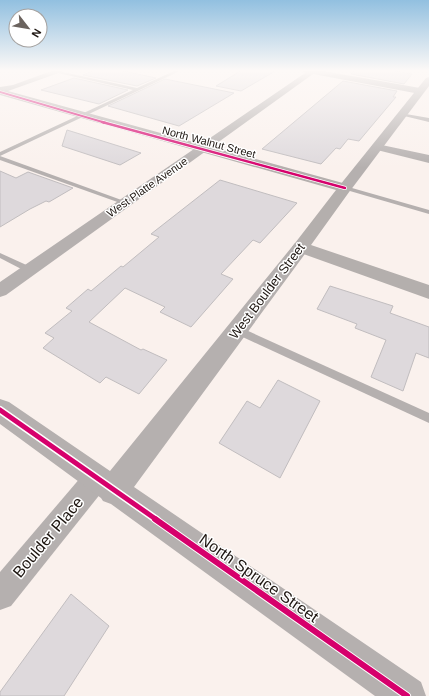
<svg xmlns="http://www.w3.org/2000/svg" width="429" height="696" viewBox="0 0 429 696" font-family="Helvetica,sans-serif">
  <rect width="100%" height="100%" fill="#faf1ed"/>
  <g fill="#ded9dc" stroke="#c1bdbf">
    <path d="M 95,70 L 119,70 L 156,78 L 137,86 L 83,75 Z"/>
    <path d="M 242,70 L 277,70 L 241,91 L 216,86 Z"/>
    <path d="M 355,70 L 391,70 L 412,74 L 404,84 L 351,74 Z"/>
    <path d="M 74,78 L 128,90 L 99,104 L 41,90 Z"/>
    <path d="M 165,79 L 234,93 L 179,126 L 108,106 Z"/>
    <path d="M 343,81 L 397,91 L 393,97 L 396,97 L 359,141 L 348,139 L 340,149 L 336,148 L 321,164 L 262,149 Z"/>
    <path d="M 67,130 L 109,143 L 141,153 L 120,165 L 62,146 Z"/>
    <path d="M 0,171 L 16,178 L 28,172 L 73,188 L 49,202 L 46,201 L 30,209 L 0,227 Z"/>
    <path d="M 220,180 L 297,203 L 260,243 L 253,240 L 221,274 L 233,279 L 191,327 L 160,312 L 165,307 L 125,288 L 89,322 L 141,350 L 143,349 L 167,360 L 139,394 L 106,377 L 100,383 L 43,348 L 54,338 L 45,333 L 72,311 L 66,308 L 88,289 L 91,291 L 121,266 L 123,267 L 159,237 L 151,234 Z"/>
    <path d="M 330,286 L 393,306 L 390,313 L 429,327 L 429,358 L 416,353 L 403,391 L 371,377 L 386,340 L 355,328 L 357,324 L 317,309 Z"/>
    <path d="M 278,380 L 320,401 L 280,478 L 219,443 L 247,401 L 260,408 Z"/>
    <path d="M 71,594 L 109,626 L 64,696 L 0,696 L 0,692 Z"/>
  </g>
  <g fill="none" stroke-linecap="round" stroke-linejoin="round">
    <g fill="#b5b0af" fill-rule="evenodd">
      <path d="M 176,70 L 182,70 L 0,156 L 0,152 L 133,90 L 58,73 L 58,71 L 137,88 Z"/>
      <path d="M 400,113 L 429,118 L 429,122 L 400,115 Z"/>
      <path d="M 0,156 L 127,202 L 128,203 L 123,204 L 0,160 Z"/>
      <path d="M 345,186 L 429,210 L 429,214 L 343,189 L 342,188 Z"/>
      <path d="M 0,253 L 33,268 L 34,270 L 33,272 L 27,272 L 0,258 Z"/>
      <path d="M 237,326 L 429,413 L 429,423 L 234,333 L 232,330 Z"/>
    </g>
    <g fill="#b5b0af" fill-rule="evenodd">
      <path d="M 299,70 L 318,70 L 420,88 L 424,91 L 420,94 L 313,74 L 6,295 L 0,297 L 0,282 L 305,73 Z"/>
      <path d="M 377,144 L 429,155 L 429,163 L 373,149 L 371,147 L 373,145 Z"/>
      <path d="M 96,466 L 105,470 L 109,479 L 105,488 L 11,606 L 0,610 L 0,572 L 87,470 Z"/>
    </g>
    <g fill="#b5b0af" fill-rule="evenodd">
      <path d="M 429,77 L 429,86 L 350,191 L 340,191 L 338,188 L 340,185 L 426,78 Z"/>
      <path d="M 301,242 L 307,243 L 310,247 L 134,487 L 421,682 L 426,696 L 375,696 L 111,504 L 103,501 L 101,498 L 0,424 L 0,399 L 9,402 L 110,471 L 295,243 Z"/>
    </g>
    <path fill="#b4afad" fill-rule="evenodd" d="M 54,70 L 67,70 L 8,91 L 350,185 L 352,188 L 311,245 L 429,285 L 429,299 L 295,251 L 292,247 L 336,190 L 0,95 L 0,87 L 13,85 Z"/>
    <g stroke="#fff" stroke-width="3">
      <path id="cycleway-far3" d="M 0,92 L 106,123"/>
    </g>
    <g stroke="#fff" stroke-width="4">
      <path id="cycleway-far2" d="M 102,122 L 345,188"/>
    </g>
    <g stroke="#fff" stroke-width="8">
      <path id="cycleway-far1" d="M 0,410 L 157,520"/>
    </g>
    <g stroke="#fff" stroke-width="8">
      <path id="cycleway" d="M 155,519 L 407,696"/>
    </g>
    <use href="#cycleway-far3" stroke="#d6006c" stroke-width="2"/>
    <use href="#cycleway-far2" stroke="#d6006c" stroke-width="2.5"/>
    <use href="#cycleway-far1" stroke="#d6006c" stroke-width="5"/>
    <use href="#cycleway" stroke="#d6006c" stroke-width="6"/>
  </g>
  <linearGradient id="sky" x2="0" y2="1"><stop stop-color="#92c0e0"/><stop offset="0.42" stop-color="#fdf9f7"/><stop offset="1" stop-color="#fdf9f7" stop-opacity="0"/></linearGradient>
  <rect width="429" height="168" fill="url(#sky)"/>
  <g text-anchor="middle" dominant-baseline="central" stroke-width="3" stroke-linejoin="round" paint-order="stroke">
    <g font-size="11" fill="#1e1611" stroke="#fff">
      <text transform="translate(209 142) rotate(15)">North Walnut Street</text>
      <text transform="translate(147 187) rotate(-35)">West Platte Avenue</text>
    </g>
    <g font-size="13" fill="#1e1611" stroke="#fff">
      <text transform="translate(267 291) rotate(-53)">West Boulder Street</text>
    </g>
    <g font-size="16" fill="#1e1611" stroke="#fff">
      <text transform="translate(48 537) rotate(-50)">Boulder Place</text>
      <text transform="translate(259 578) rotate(35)">North Spruce Street</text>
    </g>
  </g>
  <g transform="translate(28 28) rotate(121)"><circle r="19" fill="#ffffff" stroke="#a5a2a0"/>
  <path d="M0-3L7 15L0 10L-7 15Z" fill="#6b635e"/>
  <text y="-6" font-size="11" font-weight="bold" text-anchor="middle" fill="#1e1611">N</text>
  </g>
</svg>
